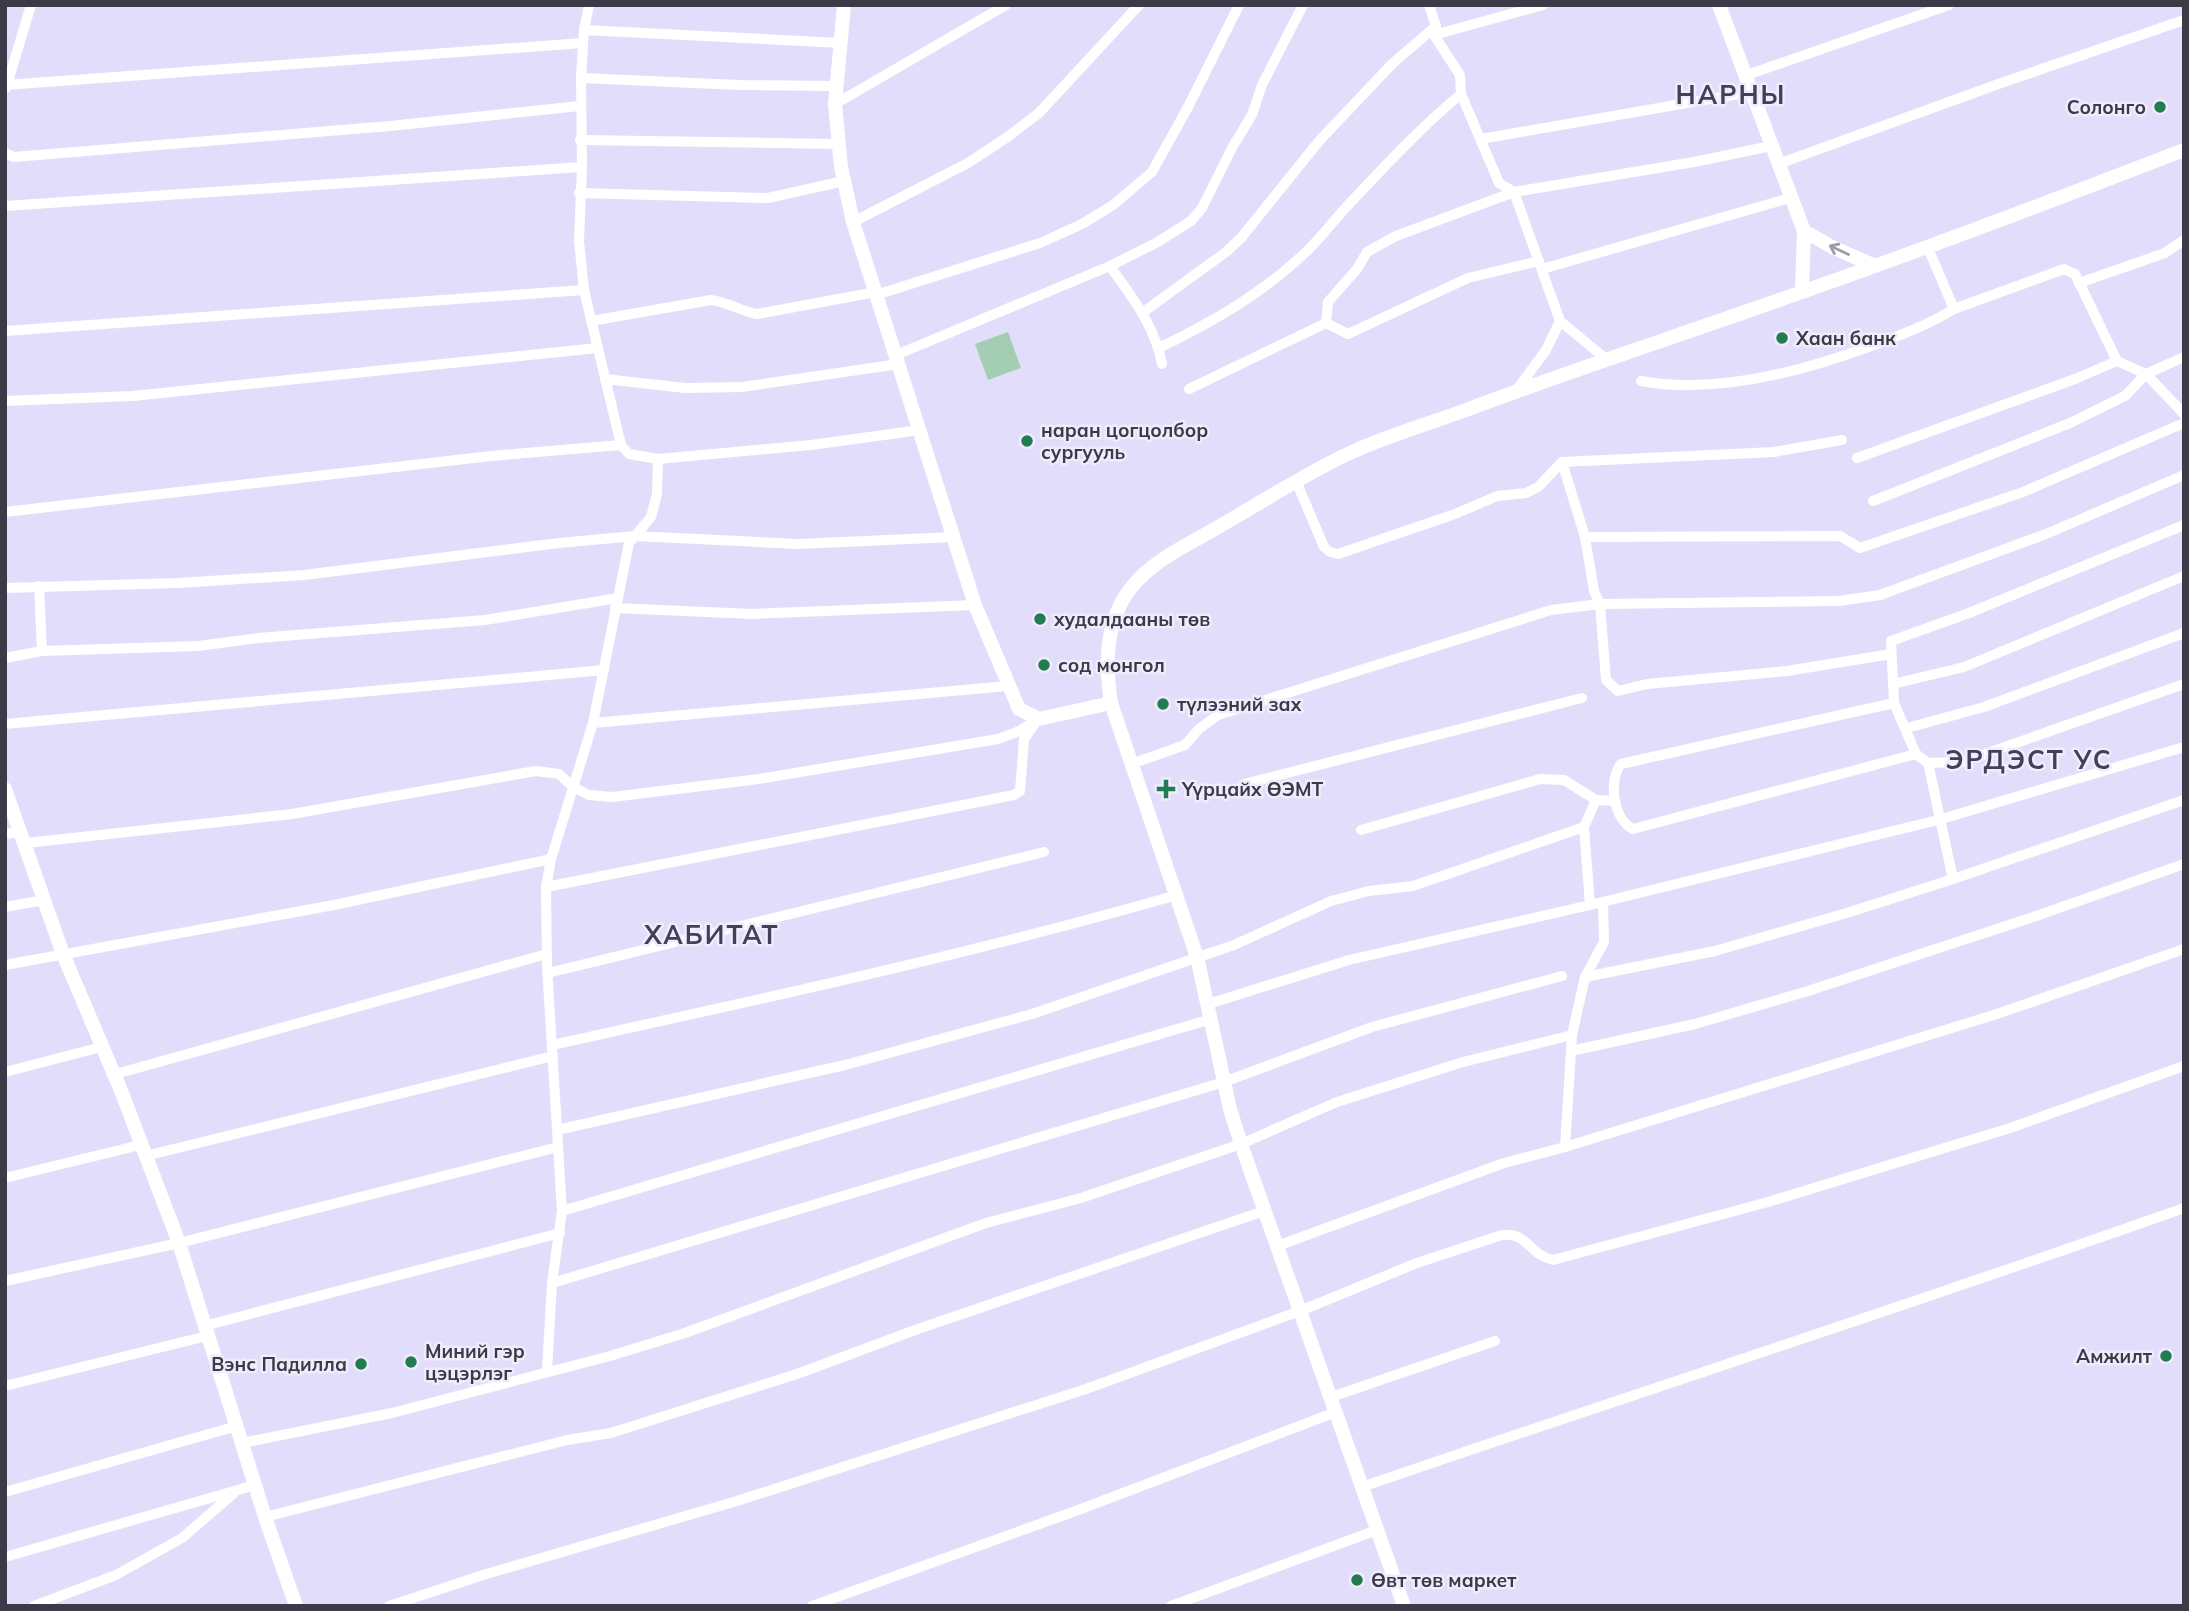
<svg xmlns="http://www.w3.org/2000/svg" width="2189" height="1611" viewBox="0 0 2189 1611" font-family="Mulish,sans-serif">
  <rect width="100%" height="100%" fill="#e2ddfa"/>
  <path fill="#a4ceb4" d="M 1008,332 L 1021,368 L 988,380 L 975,344 Z"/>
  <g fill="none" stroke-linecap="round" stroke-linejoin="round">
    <g stroke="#fff" stroke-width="10">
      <path d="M 1429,5 L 1436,26 L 1434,35 L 1460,75 L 1461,94 L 1499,183 L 1514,192 L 1560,321 L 1606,359"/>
      <path d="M 584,30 L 841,43"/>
      <path d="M 1434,35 L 1543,5"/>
      <path d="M 1744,76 L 1949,5"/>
      <path d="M 581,78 L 739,85 L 836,86"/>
      <path d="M 5,85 L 583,43"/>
      <path d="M 6,88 L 31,5"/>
      <path d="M 835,104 L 1006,5"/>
      <path d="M 1481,139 L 1750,92"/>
      <path d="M 580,140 L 838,144"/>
      <path d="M 5,153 L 14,157 L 390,126 L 580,106"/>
      <path d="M 1778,164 L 2004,82 L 2184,20"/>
      <path d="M 579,193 L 768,198 L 844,181"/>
      <path d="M 5,206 L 582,167"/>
      <path d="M 853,222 L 968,163 L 1006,138 L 1039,113 L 1139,5"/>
      <path d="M 1928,248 L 1954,309 L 2064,269 L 2075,274 L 2117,361 L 2146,374 L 2184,414"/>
      <path d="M 1110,266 C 1132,297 1155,326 1162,364"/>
      <path d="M 1542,269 L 1790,198"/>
      <path d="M 2079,283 L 2165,253 L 2184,240"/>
      <path d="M 876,295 L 1040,243 L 1082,224 L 1113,205 L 1152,172 L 1188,107 L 1239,5"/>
      <path d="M 1142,313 L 1226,252 L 1241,238 L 1320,140 L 1392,64 L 1436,26"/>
      <path d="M 591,321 L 711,300 C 728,302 740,311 757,314 L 876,292"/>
      <path d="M 1326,323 L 1328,302 L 1357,269 L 1367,252 L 1396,236 L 1514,192 L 1694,162 L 1771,146"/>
      <path d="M 1326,323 L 1348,334 L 1468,278 L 1539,261"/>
      <path d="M 5,331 L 584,290"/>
      <path d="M 1159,348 C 1214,321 1262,294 1307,251 C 1322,236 1335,219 1350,203 C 1385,166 1421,127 1461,94"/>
      <path d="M 896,355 L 1110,266 L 1156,243 L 1191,221 L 1202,208 L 1233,146 L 1252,115 L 1262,85 L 1303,5"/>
      <path d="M 605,379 L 685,388 L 742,387 L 899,364"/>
      <path d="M 1641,381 C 1716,395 1801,372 1871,346 C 1901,335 1928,325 1954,309"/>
      <path d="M 1189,389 L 1326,323"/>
      <path d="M 1516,391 L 1546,350 L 1560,321"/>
      <path d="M 5,401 L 133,396 L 598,348"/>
      <path d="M 1857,458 L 2075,379 L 2117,361"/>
      <path d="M 658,459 L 811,445 L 920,430"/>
      <path d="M 1562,462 L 1585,537 L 1594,591 L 1600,604 L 1606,680 L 1618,691 L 1647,684 L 1787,671 L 1891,654"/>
      <path d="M 1296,481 L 1324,547 L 1330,552 L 1338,554 L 1455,514 L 1497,496 L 1526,493 L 1538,487 L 1562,462 L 1774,452 L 1842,440"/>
      <path d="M 1873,501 L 2070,423 L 2125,396 L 2146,374 L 2184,357"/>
      <path d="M 5,512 L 491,456 L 621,445"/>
      <path d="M 2184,525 L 1969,613 L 1891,641 L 1894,703 L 1916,754 L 1928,763 L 1962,762 L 2184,684"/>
      <path d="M 1585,537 L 1840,536 L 1860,548 L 2023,492 L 2184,423"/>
      <path d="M 39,586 L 42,651"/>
      <path d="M 5,588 L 178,583 L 304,575 L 559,543 L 635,536 L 798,544 L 954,537"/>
      <path d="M 615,608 L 752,614 L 975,605"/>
      <path d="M 5,658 L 42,651 L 198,646 L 258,638 L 485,620 L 618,598"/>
      <path d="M 1893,684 L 1964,667 L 2184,576"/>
      <path d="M 1894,703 L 1621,764 C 1608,781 1613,819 1633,829 L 1916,754"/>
      <path d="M 593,723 L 1008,686"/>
      <path d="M 5,724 L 604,670"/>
      <path d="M 1907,728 L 1984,707 L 2184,633"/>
      <path d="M 1928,763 L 1953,879"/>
      <path d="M 1131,764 L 1185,745 L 1199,729 L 1218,715 L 1551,610 L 1600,604 L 1839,601 L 1880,595 L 2046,534 L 2184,475"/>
      <path d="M 1244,784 L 1582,698"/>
      <path d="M 1361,830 L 1540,779 L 1564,780 L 1596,800"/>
      <path d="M 5,834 L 21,832"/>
      <path d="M 26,843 L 292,814 L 536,771 L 559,774 L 573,787 L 589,795 L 612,797 L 759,779 L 998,739 L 1017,732 L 1039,719"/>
      <path d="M 546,887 L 1014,795 L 1020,791 L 1024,739 L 1034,725"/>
      <path d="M 1590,905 L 1584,827 L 1596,800 L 1615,801"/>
      <path d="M 5,907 L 44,900"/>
      <path d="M 5,965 L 334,905 L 551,859"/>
      <path d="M 548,973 L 1044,852"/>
      <path d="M 1585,977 L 1715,951 L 1850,912 L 1953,879 L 2184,800"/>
      <path d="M 1208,1004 L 1349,960 L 1590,905 L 1938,820 L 2184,747"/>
      <path d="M 552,1045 C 761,999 971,954 1177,895"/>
      <path d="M 1571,1051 L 1695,1024 L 1808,991 L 2039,915 L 2184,864"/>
      <path d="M 5,1072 L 101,1047"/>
      <path d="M 112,1075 L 547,954"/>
      <path d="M 557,1130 L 845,1065 L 1032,1014 L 1234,945 L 1331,901 L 1369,891 L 1413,886 L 1584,827"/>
      <path d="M 1565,1147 L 1997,1014 L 2184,949"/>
      <path d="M 145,1156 L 553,1056"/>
      <path d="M 5,1178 L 140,1145"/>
      <path d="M 562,1211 L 1211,1019"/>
      <path d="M 1277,1246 L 1504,1163 L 1565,1147 L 1572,1035 L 1585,977 L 1604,942 L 1603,902"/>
      <path d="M 5,1281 L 179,1243 L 558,1147"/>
      <path d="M 552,1283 L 1224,1082 L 1372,1027 L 1562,976"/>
      <path d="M 204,1326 L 560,1233"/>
      <path d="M 547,1371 L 552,1283 L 562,1211 L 547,966 L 546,887 L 551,859 L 593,723 L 629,543 L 651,517 L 657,494 L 658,459 L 629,454 L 621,445 L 584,290 L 579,241 L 582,167 L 581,78 L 584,30 L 589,5"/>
      <path d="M 5,1386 L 207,1336"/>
      <path d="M 1331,1397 L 1495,1341"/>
      <path d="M 242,1443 L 392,1413 L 610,1356 L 682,1334 L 986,1223 L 1081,1198 L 1241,1144 L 1337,1102 L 1463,1062 L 1572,1035"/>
      <path d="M 1362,1487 C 1635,1393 1911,1305 2184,1208"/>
      <path d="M 5,1492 L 237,1426"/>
      <path d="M 265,1517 L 567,1440 L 611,1433 L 797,1374 L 918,1329 L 1264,1211"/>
      <path d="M 5,1557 L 255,1485"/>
      <path d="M 34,1606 L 116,1575 L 182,1538 L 233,1494"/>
      <path d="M 389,1606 L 483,1575 L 737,1501 L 1086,1389 L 1300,1311 L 1417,1263 L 1502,1235 C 1528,1232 1528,1254 1553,1260 L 1768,1202 L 2010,1128 L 2184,1066"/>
      <path d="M 812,1606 L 1081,1509 L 1336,1412"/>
      <path d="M 1171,1606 L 1377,1530"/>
    </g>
    <g stroke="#fff" stroke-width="14">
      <path d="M 844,5 L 835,104 L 841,167 L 853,222 L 975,605 L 1019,709 L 1039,719 L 1111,703"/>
      <path d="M 1719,5 L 1804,231 L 1802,292"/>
      <path d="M 1804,231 L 1832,247 L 1875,266"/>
      <path d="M 5,789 L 63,954 L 122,1093 L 179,1243 L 265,1517 L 296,1606"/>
      <path d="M 1404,1606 L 1241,1144 L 1230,1109 L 1197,957 L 1111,703 C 1105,664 1105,621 1131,588 C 1153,559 1194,542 1225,523 C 1267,499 1308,472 1352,452 C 1389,435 1428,424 1466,410 C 1577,368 1690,332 1802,292 C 1930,247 2057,199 2184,150"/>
    </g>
  </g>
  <defs><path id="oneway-shaft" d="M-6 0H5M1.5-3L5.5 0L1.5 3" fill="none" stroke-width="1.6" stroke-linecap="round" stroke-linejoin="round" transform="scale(1.75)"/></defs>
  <use stroke="#9e9ca4" href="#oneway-shaft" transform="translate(1839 250) rotate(-155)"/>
  <g fill="#227c51" stroke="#efecfb" stroke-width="2.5">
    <circle cx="2160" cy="107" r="7"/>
    <circle cx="1782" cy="338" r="7"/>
    <circle cx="1027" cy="441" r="7"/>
    <circle cx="1040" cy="619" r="7"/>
    <circle cx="1044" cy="665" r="7"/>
    <circle cx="1163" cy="704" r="7"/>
    <path d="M1162.5 778.5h7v7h7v7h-7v7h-7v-7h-7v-7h7z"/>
    <circle cx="2166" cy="1356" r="7"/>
    <circle cx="411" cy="1362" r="7"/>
    <circle cx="361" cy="1364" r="7"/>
    <circle cx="1357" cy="1580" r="7"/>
  </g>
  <g text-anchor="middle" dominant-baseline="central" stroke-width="5" stroke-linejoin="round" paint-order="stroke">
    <g font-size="19" font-weight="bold" fill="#3d3a48" stroke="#efecfb" text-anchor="start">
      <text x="2146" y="107" text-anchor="end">Солонго</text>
      <text x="1796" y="338">Хаан банк</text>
      <text x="1041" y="430">наран цогцолбор<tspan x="1041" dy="22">сургууль</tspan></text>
      <text x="1054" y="619">худалдааны төв</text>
      <text x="1058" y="665">сод монгол</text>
      <text x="1177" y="704">түлээний зах</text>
      <text x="1182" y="789">Үүрцайх ӨЭМТ</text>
      <text x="425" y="1351">Миний гэр<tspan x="425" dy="22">цэцэрлэг</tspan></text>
      <text x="2152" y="1356" text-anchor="end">Амжилт</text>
      <text x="347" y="1364" text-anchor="end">Вэнс Падилла</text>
      <text x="1371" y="1580">Өвт төв маркет</text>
    </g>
    <g font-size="26" font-weight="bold" letter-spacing="2" fill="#443e5b" stroke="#efecfb">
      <text x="1731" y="94">НАРНЫ</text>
      <text x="2029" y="759">ЭРДЭСТ УС</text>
      <text x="712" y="934">ХАБИТАТ</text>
    </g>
  </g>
  <rect width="2189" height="1611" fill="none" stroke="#3d3a48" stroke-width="14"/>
</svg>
